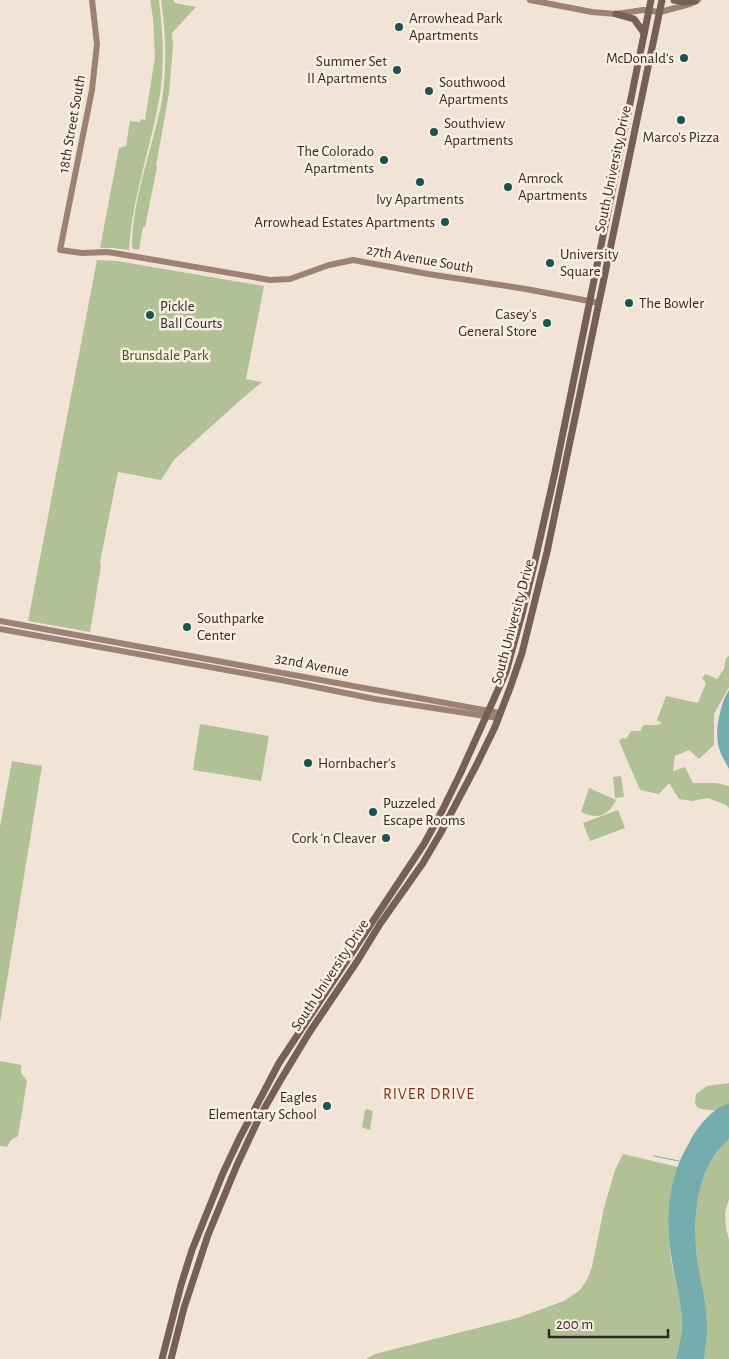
<svg xmlns="http://www.w3.org/2000/svg" width="729" height="1359" viewBox="0 0 729 1359" font-family="'Alegreya Sans',sans-serif">
  <rect width="100%" height="100%" fill="#f1e4d6"/>
  <g fill="#b2c096">
    <path d="M 150,0 L 159,0 C 163,33 165,67 159,100 C 150,150 132,199 129,250 L 114,248 L 100,248 L 119,148 L 126,146 L 130,121 L 140,122 L 141,119 L 145,120 L 155,57 L 153,18 Z"/>
    <path d="M 161,0 L 173,0 L 175,3 L 196,7 L 172,33 L 173,45 L 169,93 L 156,166 L 157,167 L 145,227 L 143,227 L 139,250 L 133,249 L 132,247 C 132,199 153,147 162,100 C 167,67 166,33 161,0 Z"/>
    <path d="M 97,260 L 117,261 L 264,286 L 246,379 L 262,382 L 236,404 L 174,460 L 161,480 L 118,472 L 100,562 L 101,566 L 90,632 L 28,621 Z"/>
    <path d="M 729,656 L 729,687 L 714,714 L 714,745 L 699,759 L 689,750 L 675,756 L 673,771 L 685,767 L 693,783 L 716,783 L 729,786 L 729,808 L 726,805 L 708,798 L 692,801 L 679,799 L 669,783 L 659,794 L 640,790 L 619,741 L 622,738 L 626,739 L 631,731 L 640,731 L 644,725 L 658,725 L 662,723 L 657,720 L 666,696 L 698,703 L 706,683 L 702,678 L 706,674 L 717,679 L 724,669 L 726,658 Z"/>
    <path d="M 200,724 L 269,736 L 261,781 L 193,770 Z"/>
    <path d="M 12,761 L 42,766 L 0,1023 L 0,827 Z"/>
    <path d="M 621,776 L 624,797 L 615,798 L 613,777 Z"/>
    <path d="M 589,788 L 616,800 C 608,816 598,820 581,812 Z"/>
    <path d="M 618,810 L 625,828 L 590,841 L 583,823 Z"/>
    <path d="M 0,1061 L 21,1065 L 21,1073 L 27,1081 L 18,1136 L 11,1140 L 7,1147 L 0,1146 Z"/>
    <path d="M 729,1083 L 729,1103 C 724,1104 721,1108 717,1110 C 711,1111 704,1109 698,1108 L 695,1103 L 696,1094 L 707,1086 Z"/>
    <path d="M 367,1109 L 373,1111 L 370,1129 L 369,1130 L 362,1127 L 365,1110 Z"/>
    <path d="M 729,1139 L 729,1199 L 725,1213 L 726,1228 L 729,1240 L 729,1359 L 704,1359 C 706,1346 708,1334 707,1321 C 706,1299 700,1278 697,1257 C 693,1225 696,1180 716,1153 C 720,1148 725,1144 729,1139 Z"/>
    <path d="M 623,1154 L 678,1167 C 668,1197 667,1229 671,1259 C 674,1279 682,1302 682,1321 C 682,1334 679,1346 676,1359 L 366,1359 L 375,1354 L 517,1318 L 564,1301 L 580,1290 L 587,1280 L 592,1267 L 604,1208 L 615,1170 Z"/>
  </g>
  <g fill="#75acae">
    <path d="M 729,690 L 729,769 C 725,761 719,752 718,743 C 715,730 721,701 729,690 Z"/>
    <path d="M 729,1103 L 729,1139 C 725,1144 720,1148 716,1153 C 696,1180 693,1225 697,1257 C 700,1278 706,1299 707,1321 C 708,1334 706,1346 704,1359 L 676,1359 C 679,1346 683,1331 682,1317 C 680,1298 675,1280 672,1261 C 666,1229 667,1193 679,1163 C 682,1155 687,1147 691,1139 C 699,1125 713,1108 729,1103 Z"/>
  </g>
  <g fill="none" stroke-linecap="round" stroke-linejoin="round">
    <path stroke="#75acae" stroke-width="1" d="M 654,1156 L 679,1161"/>
    <g stroke="#9c8274" stroke-width="6">
      <path d="M 92,0 L 97,44 L 92,90 L 60,250 L 82,253 L 107,252 L 120,254 L 270,280 L 290,279 L 329,265 L 353,260 L 428,274 L 526,289 L 599,303"/>
      <path d="M 530,0 L 592,12 L 616,14 L 643,10 L 660,12 L 690,4 L 698,0"/>
      <path d="M 0,621 L 500,713"/>
      <path d="M 0,629 L 281,680 L 375,699 L 498,718"/>
    </g>
    <g stroke="#766055" stroke-width="7">
      <path d="M 674,0 L 684,2 L 695,1"/>
      <path d="M 616,14 L 634,19 L 644,33"/>
      <path d="M 162,1359 L 181,1285 L 192,1250 L 223,1173 L 239,1139 L 279,1063 L 424,844 L 443,809 L 461,772 L 506,672 L 522,614 L 535,561 L 555,472 L 651,0"/>
      <path d="M 171,1359 L 184,1308 L 208,1235 L 237,1165 L 260,1116 L 280,1081 L 309,1033 L 358,960 L 380,924 L 423,863 L 440,834 L 476,766 L 495,727 L 510,688 L 522,653 L 547,552 L 662,0"/>
    </g>
  </g>
  <g fill="#1a5255" stroke="#f9eee2" stroke-width="2">
    <circle cx="399" cy="27" r="5"/>
    <circle cx="684" cy="58" r="5"/>
    <circle cx="397" cy="70" r="5"/>
    <circle cx="429" cy="91" r="5"/>
    <circle cx="681" cy="120" r="5"/>
    <circle cx="434" cy="132" r="5"/>
    <circle cx="384" cy="160" r="5"/>
    <circle cx="420" cy="182" r="5"/>
    <circle cx="508" cy="187" r="5"/>
    <circle cx="445" cy="222" r="5"/>
    <circle cx="550" cy="263" r="5"/>
    <circle cx="629" cy="303" r="5"/>
    <circle cx="150" cy="315" r="5"/>
    <circle cx="547" cy="323" r="5"/>
    <circle cx="187" cy="627" r="5"/>
    <circle cx="308" cy="763" r="5"/>
    <circle cx="373" cy="812" r="5"/>
    <circle cx="386" cy="838" r="5"/>
    <circle cx="327" cy="1106" r="5"/>
  </g>
  <g text-anchor="middle" dominant-baseline="central" stroke-width="5" stroke-linejoin="round" paint-order="stroke">
    <g font-size="15" fill="#332925" stroke="#f9eee2" text-anchor="start">
      <text x="409" y="18">Arrowhead Park<tspan x="409" dy="17">Apartments</tspan></text>
      <text x="674" y="58" text-anchor="end">McDonald's</text>
      <text x="387" y="61" text-anchor="end">Summer Set<tspan x="387" dy="17">II Apartments</tspan></text>
      <text x="439" y="82">Southwood<tspan x="439" dy="17">Apartments</tspan></text>
      <text x="444" y="123">Southview<tspan x="444" dy="17">Apartments</tspan></text>
      <text x="681" y="137" text-anchor="middle">Marco's Pizza</text>
      <text x="374" y="151" text-anchor="end">The Colorado<tspan x="374" dy="17">Apartments</tspan></text>
      <text x="518" y="178">Amrock<tspan x="518" dy="17">Apartments</tspan></text>
      <text x="420" y="199" text-anchor="middle">Ivy Apartments</text>
      <text x="435" y="222" text-anchor="end">Arrowhead Estates Apartments</text>
      <text x="560" y="254">University<tspan x="560" dy="17">Square</tspan></text>
      <text x="639" y="303">The Bowler</text>
      <text x="160" y="306">Pickle<tspan x="160" dy="17">Ball Courts</tspan></text>
      <text x="537" y="314" text-anchor="end">Casey's<tspan x="537" dy="17">General Store</tspan></text>
      <text x="197" y="618">Southparke<tspan x="197" dy="17">Center</tspan></text>
      <text x="318" y="763">Hornbacher's</text>
      <text x="383" y="803">Puzzeled<tspan x="383" dy="17">Escape Rooms</tspan></text>
      <text x="376" y="838" text-anchor="end">Cork 'n Cleaver</text>
      <text x="317" y="1097" text-anchor="end">Eagles<tspan x="317" dy="17">Elementary School</tspan></text>
    </g>
    <g font-size="15" fill="#332925" stroke="#f9eee2">
      <text transform="translate(72 124) rotate(-80)">18th Street South</text>
      <text transform="translate(613 169) rotate(-78)">South University Drive</text>
      <text transform="translate(420 259) rotate(10)">27th Avenue South</text>
      <text transform="translate(513 622) rotate(-75)">South University Drive</text>
      <text transform="translate(312 665) rotate(11)">32nd Avenue</text>
      <text transform="translate(330 975) rotate(-57)">South University Drive</text>
    </g>
    <g font-size="15" fill="#435228" stroke="#f9eee2">
      <text x="165" y="355">Brunsdale Park</text>
    </g>
    <g font-size="16" letter-spacing="1" fill="#83341d" stroke="#f9eee2">
      <text x="429" y="1094">RIVER DRIVE</text>
    </g>
  </g>
  <path d="M549 1329v8h119v-8" fill="none" stroke="#332925" stroke-width="2.5"/>
  <text x="556" y="1329" font-size="15" fill="#332925" stroke="#f9eee2" stroke-width="4" paint-order="stroke">200 m</text>
</svg>
